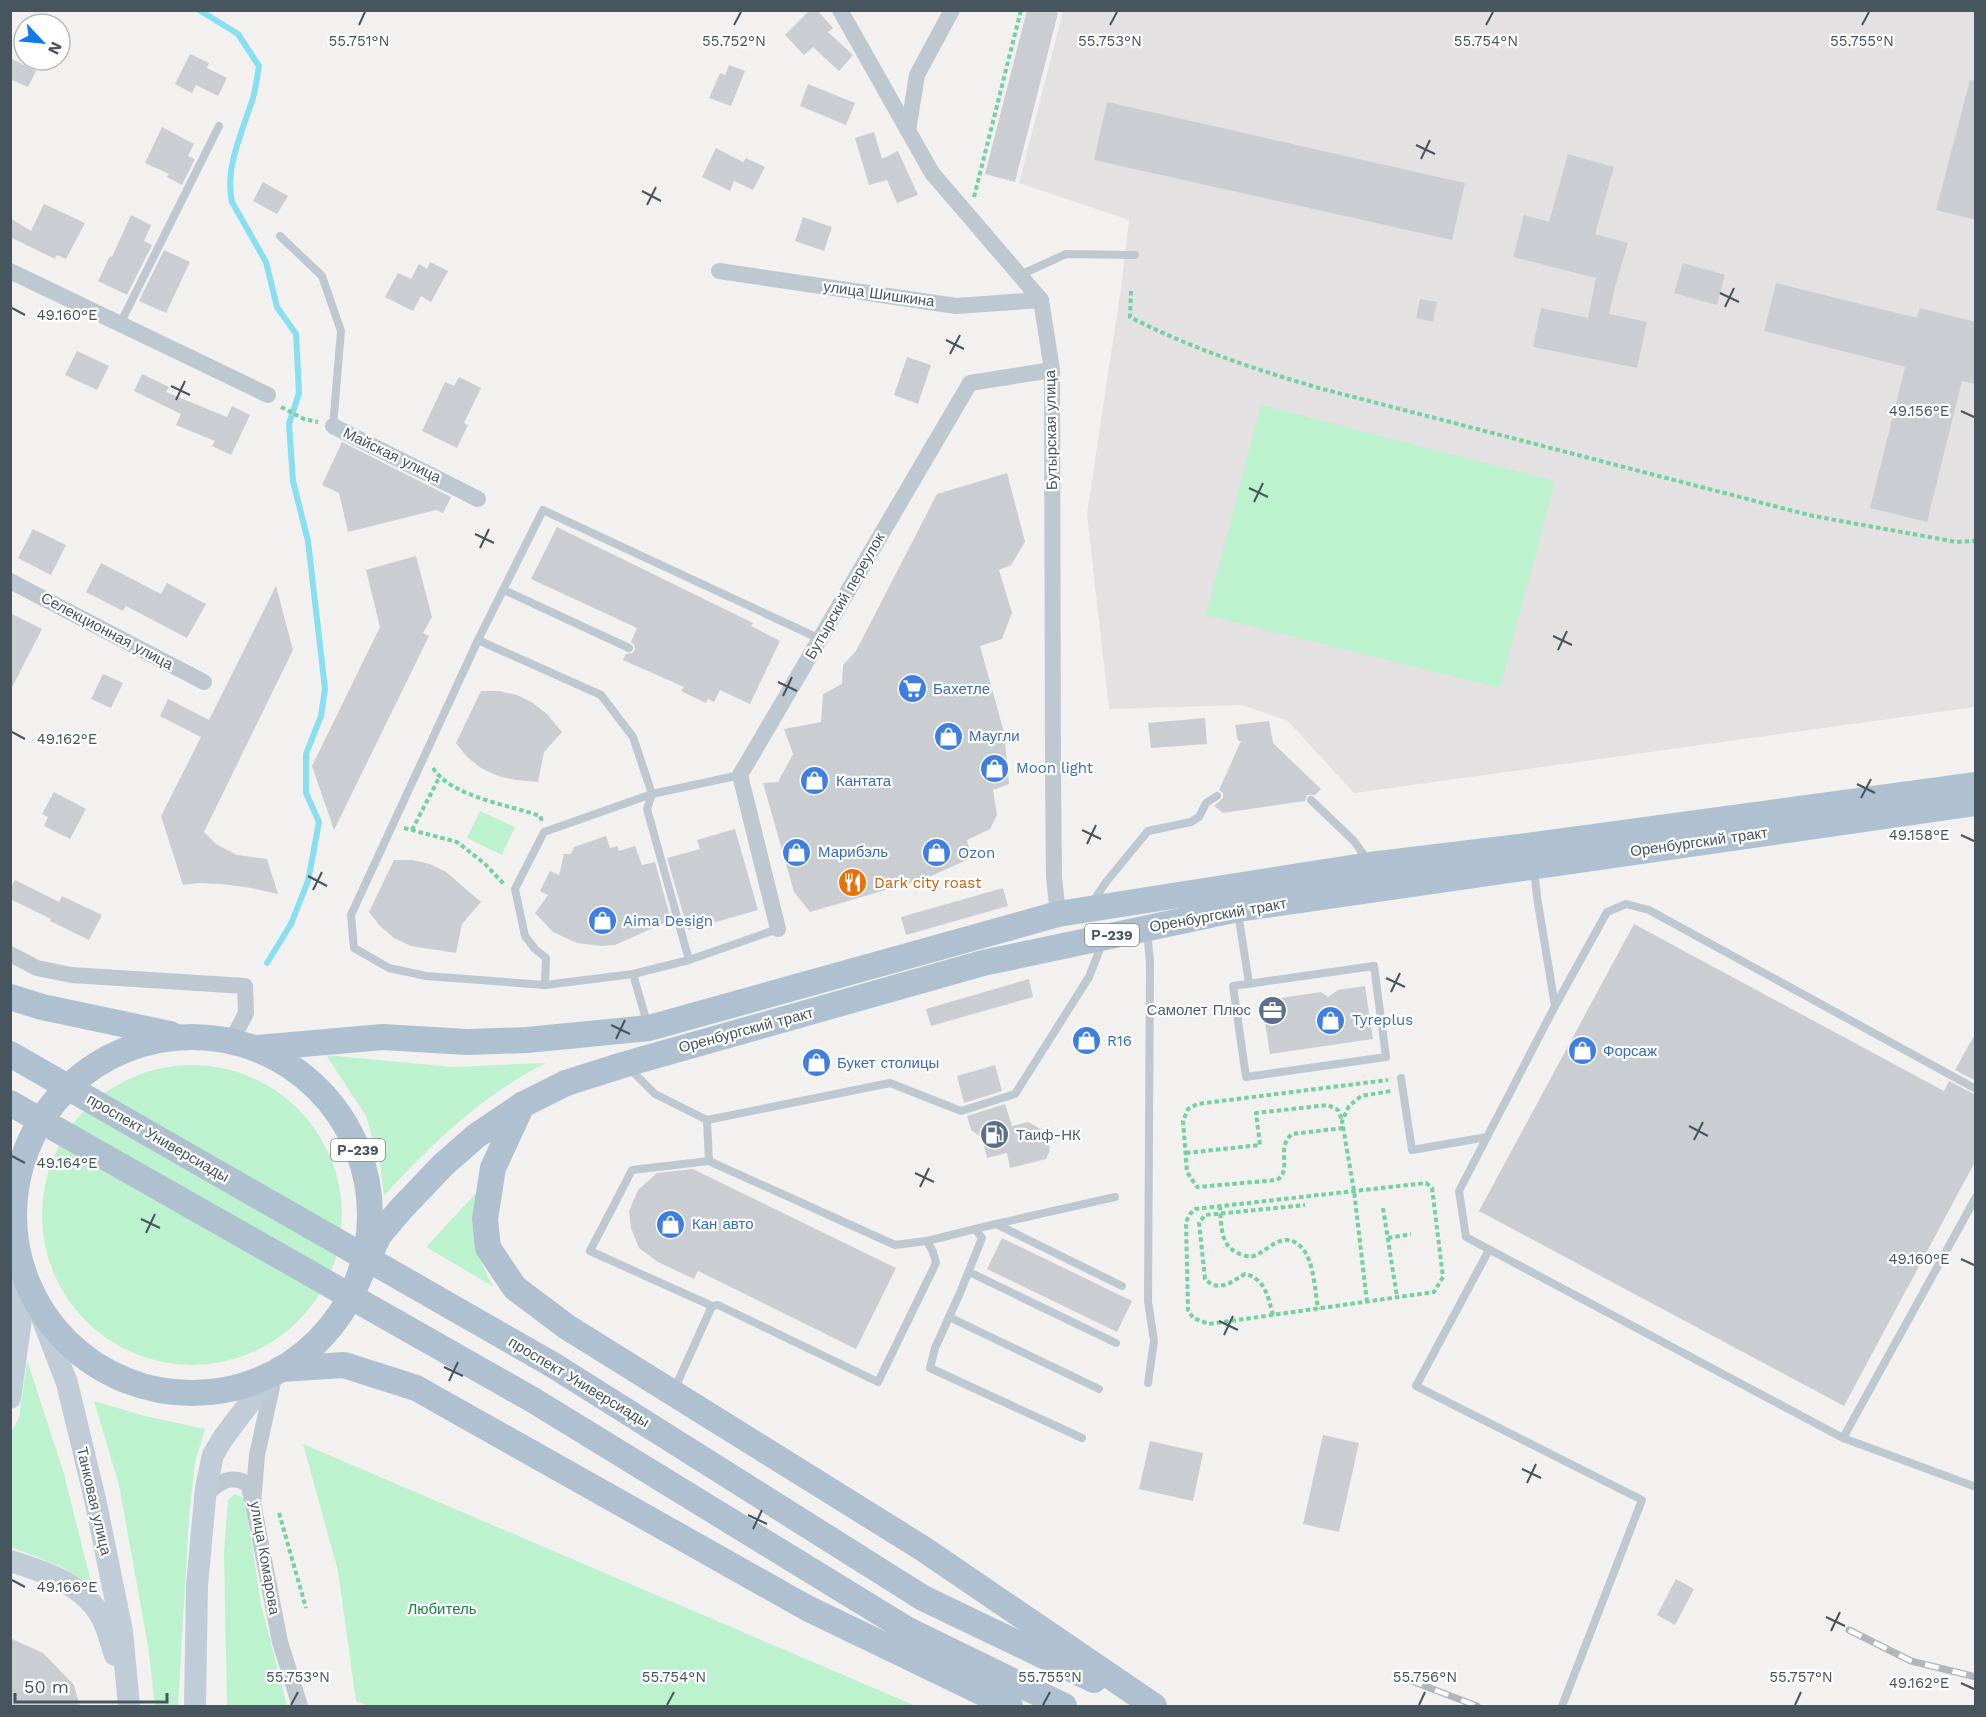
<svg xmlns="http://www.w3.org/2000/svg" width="1986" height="1717" font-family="'Work Sans',sans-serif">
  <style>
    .education { fill: #e4e1e2 }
    .green { fill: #bdf2cf }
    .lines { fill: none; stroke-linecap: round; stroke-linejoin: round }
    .stream { stroke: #88dff1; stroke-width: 6 }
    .building { fill: #caced3 }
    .path { stroke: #73d29f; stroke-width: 4; stroke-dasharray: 4.5 3; stroke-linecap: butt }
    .lane { stroke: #bdc8d0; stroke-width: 8 }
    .street { stroke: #bdc8d0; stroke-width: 16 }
    .secondary { stroke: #c0ccd8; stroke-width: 22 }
    .primary { stroke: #afc1d0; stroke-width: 26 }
    .rail-casing { stroke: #b2b6bb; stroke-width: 7 }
    .rail { stroke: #fff; stroke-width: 4.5; stroke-dasharray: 14; stroke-linecap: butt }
    .primary-bridge { stroke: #afc1d0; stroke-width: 26 }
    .ticks { fill: none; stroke: #47555f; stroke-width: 2 }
    .labels { text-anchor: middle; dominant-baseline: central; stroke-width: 4.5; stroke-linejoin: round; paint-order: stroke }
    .shield { fill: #fff; stroke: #7e888f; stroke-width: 1.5 }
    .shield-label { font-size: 14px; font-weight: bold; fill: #47555f }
    .street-label { font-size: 15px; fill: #47555f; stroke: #fff }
    .shop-label { font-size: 15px; fill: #366cbe; stroke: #fff; text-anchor: start }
    .food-label { font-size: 15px; fill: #c56008; stroke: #fff; text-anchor: start }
    .service-label { font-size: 15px; fill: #4e5e75; stroke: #fff; text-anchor: end }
    .park-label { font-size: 15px; fill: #128547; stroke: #fff }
    .ticks-label { font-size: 15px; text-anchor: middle; fill: #47555f; stroke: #fff; stroke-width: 4.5; stroke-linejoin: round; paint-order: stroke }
  </style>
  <rect width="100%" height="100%" fill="#f3f0f0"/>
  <!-- education -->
  <polygon class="education" points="1063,11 1975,11 1975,707 1354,793 1288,721 1242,705 1109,709 1087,514 1121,288 1129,220 1019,183"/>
  <!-- green -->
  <g class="green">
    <polygon points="1261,405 1555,481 1500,688 1206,615"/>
    <polygon points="480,811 515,827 502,855 467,838"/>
    <path d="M326 1055 452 1067 546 1063C482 1095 432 1144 384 1196L380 1164 366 1116Z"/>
    <circle cx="192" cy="1215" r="150"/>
    <path d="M480 1189C477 1226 472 1254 494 1287L426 1247Z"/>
    <polygon points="27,1360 64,1474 92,1586 62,1567 11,1547 11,1433 19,1418"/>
    <polygon points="94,1401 145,1416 205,1429 195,1462 189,1518 178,1706 155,1706 148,1646 119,1485"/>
    <polygon points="303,1444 916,1706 369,1706 356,1701 338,1571"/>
    <polygon points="235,1494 245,1499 261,1604 287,1706 227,1706 224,1554 228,1500"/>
  </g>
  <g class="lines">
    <!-- stream -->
    <path class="stream" d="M199 10 238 34 259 66C257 76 256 88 253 98 243 130 224 169 232 202L266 262 277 307 296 334 299 393 289 424 293 481 308 541 325 689 321 716 306 754V793L319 822 308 881 291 924 267 963"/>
  </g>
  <!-- building -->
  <g class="building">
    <polygon points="810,10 817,10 833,28 828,32 853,55 839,71 813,47 804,55 785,35"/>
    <polygon points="1027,10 1049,10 1058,13 1015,182 985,174"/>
    <polygon points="190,54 209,63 207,68 227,78 218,96 196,85 192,93 175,84"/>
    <polygon points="10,58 36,71 28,87 10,79"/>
    <polygon points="729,65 745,71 731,106 709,98 720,73 725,75"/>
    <polygon points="1970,80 1976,81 1976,220 1936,210"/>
    <polygon points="808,84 855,103 846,125 800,106"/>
    <polygon points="1107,102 1465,183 1452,240 1094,160"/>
    <polygon points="162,127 194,144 188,156 195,159 182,185 167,177 169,174 145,163"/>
    <polygon points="874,132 882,159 898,151 918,195 897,203 887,180 869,185 855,138"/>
    <polygon points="716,148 743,162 746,158 765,167 753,190 734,181 730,191 702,177"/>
    <polygon points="1568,154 1614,167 1595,234 1628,243 1616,283 1609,314 1647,322 1637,368 1533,347 1541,308 1588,318 1596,278 1513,257 1524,215 1549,222"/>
    <polygon points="263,182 288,196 277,214 253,201"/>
    <polygon points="44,204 85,223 66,259 57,255 55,259 10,237 10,218 31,231"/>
    <polygon points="131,215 151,225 144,241 152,245 127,295 98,281 110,256 112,257"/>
    <polygon points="803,217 832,227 824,251 795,241"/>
    <polygon points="164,250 190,262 166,313 139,301"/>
    <polygon points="430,262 448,271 431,302 421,296 413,311 385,297 398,273 411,279 419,264 427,269"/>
    <polygon points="1683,263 1725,275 1717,305 1674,293"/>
    <polygon points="1776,283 1917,318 1920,308 1976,322 1976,384 1962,381 1927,522 1870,508 1905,367 1764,331"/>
    <polygon points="1420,299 1437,302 1433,322 1416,318"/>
    <polygon points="77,351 109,366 97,390 65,375"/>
    <polygon points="907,357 931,365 918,404 894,395"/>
    <polygon points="142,374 169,387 166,392 227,417 232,406 250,415 231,455 212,446 215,441 176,425 181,414 134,391"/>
    <polygon points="459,377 481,388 464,423 468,425 457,448 422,431 445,382 454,386"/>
    <polygon points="342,442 451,497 443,513 436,510 348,532 339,493 322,485"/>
    <polygon points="1007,473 1025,542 1011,565 999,570 1012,613 1002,639 980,646 1004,732 1009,784 993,790 997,815 990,829 967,840 971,858 927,878 810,912 794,892 763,783 778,782 793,754 784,729 821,722 823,694 842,684 843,665 856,651 937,494"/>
    <polygon points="557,527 753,623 751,626 780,641 750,704 720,690 714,702 708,699 706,703 681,691 684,687 623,660 626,654 632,653 635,650 634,645 631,642 637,628 531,579"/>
    <polygon points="33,529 66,545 51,575 18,558"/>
    <polygon points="416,556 432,617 423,633 429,636 334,830 312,766 380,627 366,570"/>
    <polygon points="101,563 161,594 167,583 206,604 187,638 126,606 123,611 86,592"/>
    <polygon points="276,586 293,650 204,832 216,844 237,855 267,859 278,894 251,888 222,884 199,883 183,885 161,816 201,737 160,716 168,699 209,720"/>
    <polygon points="10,613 42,629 10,691"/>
    <polygon points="103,674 123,683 111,708 91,699"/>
    <polygon points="481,691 499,691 517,695 533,703 547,714 562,732 544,752 538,782 516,780 498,776 481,768 467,757 456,743"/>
    <polygon points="1205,718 1207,744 1151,748 1148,723"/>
    <polygon points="1269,721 1273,743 1321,789 1315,795 1307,795 1305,801 1223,813 1214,806 1223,798 1223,793 1219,790 1241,741 1238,741 1235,725"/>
    <polygon points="54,792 86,809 70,839 44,826 48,817 42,814"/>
    <polygon points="735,829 758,910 688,930 667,858 700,849 697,840"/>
    <polygon points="606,836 610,848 617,846 619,851 635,846 642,865 655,862 671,920 615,945 600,946 577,943 553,932 535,913 548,895 540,891 550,871 559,875 564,854 571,854 574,847"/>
    <polygon points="394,860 412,860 430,864 446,872 481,902 462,924 456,953 411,946 394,938 380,926 369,912"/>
    <polygon points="15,880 59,902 62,896 102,915 89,940 50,921 51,919 10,899 10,889"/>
    <polygon points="1003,888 1008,906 906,935 901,917"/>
    <polygon points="1634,924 1944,1091 1949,1081 1976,1095 1976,1160 1844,1406 1479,1211"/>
    <polygon points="1029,979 1033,997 931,1026 926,1009"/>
    <polygon points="1365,986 1373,1039 1270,1054 1263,1010 1274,1009 1281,998 1321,992 1328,997 1338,990"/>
    <polygon points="1976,1032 1976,1081 1955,1070"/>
    <polygon points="995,1065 1002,1091 964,1103 957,1076"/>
    <polygon points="1005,1104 1012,1126 1028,1122 1046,1132 1050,1150 1046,1159 1010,1168 1007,1153 987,1158 982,1138 971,1130 967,1116"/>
    <polygon points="693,1169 896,1268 856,1349 698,1271 694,1279 658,1262 639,1248 631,1228 629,1211 638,1190 657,1173"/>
    <polygon points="1002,1238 1132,1301 1117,1332 987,1269"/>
    <polygon points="1323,1435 1359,1443 1339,1532 1303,1524"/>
    <polygon points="1150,1441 1203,1453 1193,1501 1139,1489"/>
    <polygon points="1676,1579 1694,1589 1675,1625 1657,1615"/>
    <polygon points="10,1638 43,1653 74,1685 80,1707 10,1707"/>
  </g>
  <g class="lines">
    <!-- path -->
    <g class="path">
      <polyline points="974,197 1021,10"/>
      <path d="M1131 291 1130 317C1190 348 1254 369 1319 388L1813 516 1957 542 1976 541"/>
      <polyline points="281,407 304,419 318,422"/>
      <path d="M433 768C451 797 510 805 540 816L542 821"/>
      <polyline points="404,828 457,842 484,863 504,884"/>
      <polyline points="412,830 440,776"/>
      <path d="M1343 1128 1292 1134C1275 1148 1293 1170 1277 1180L1197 1187 1187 1172 1183 1121 1188 1109 1197 1104 1388 1080"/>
      <polyline points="1186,1153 1260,1145 1256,1113 1328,1105 1338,1110 1342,1120"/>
      <polygon points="1426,1183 1432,1188 1443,1277 1434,1292 1209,1324 1193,1318 1188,1310 1186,1222 1190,1214 1195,1209"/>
      <path d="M1220 1206C1221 1226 1220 1249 1243 1255 1248 1257 1252 1257 1256 1255 1271 1248 1284 1230 1301 1247 1314 1259 1315 1292 1318 1309"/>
      <polyline points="1383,1208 1397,1297"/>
      <polyline points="1388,1238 1411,1234"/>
      <polyline points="1367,1302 1354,1191 1342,1121 1349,1106 1361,1096 1391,1091"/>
      <path d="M1273 1315C1268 1298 1266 1279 1245 1274 1231 1282 1219 1293 1205 1279L1199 1223 1205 1215 1305 1205"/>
      <polyline points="279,1513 306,1608"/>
    </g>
    <!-- lane -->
    <g class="lane">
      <polyline points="280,236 322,276 341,331 333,426"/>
      <polyline points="1020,275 1066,254 1135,255"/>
      <polyline points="120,324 219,126"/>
      <polyline points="504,590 629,648"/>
      <polyline points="478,640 543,510 820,639"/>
      <polyline points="740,775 652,794 544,832 515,889 525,936 535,949 546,958 545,985 633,974 689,960 778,929"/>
      <polyline points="1311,800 1354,841 1369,862"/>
      <polyline points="1534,869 1537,897 1555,1006"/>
      <polyline points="1092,903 1106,882 1148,831 1191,822 1199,817 1206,803 1217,796"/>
      <polyline points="1238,913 1249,983"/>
      <polyline points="1147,931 1150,962 1148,1301 1154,1341 1148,1383"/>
      <polygon points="1374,966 1386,1057 1246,1077 1233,986"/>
      <polyline points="633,974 648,1026"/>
      <polyline points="545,985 426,976 389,968 354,948 351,915 478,640 601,695 633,737 652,794 647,809 689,960"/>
      <polyline points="628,1067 655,1094 707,1120 890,1083 961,1111 1015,1094 1089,977 1103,941"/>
      <polyline points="1401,1078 1412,1150 1487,1137"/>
      <polyline points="1976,1089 1649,910 1626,904 1607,912 1555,1006 1459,1191 1466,1237 1843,1438 1976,1197"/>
      <polyline points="709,1161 895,1245 927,1241 933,1252 936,1263 878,1382 718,1305 712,1306"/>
      <polyline points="996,1224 1115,1197"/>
      <polyline points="975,1229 996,1224 1122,1286"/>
      <polyline points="927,1241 975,1229 982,1238 960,1293 935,1348 930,1368 1082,1438"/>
      <polyline points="1489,1250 1416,1386 1642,1500 1562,1706"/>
      <polyline points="969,1272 1116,1343"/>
      <polyline points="949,1317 1099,1389"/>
      <polyline points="674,1390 712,1306 590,1251 632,1170 709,1161 707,1120"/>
      <polyline points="1843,1438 1976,1487"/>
    </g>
    <!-- street -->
    <g class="street">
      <polyline points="840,10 932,173 1041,300 1052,370 1053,771 1054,877 1058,914"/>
      <polyline points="908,131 917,75 952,10"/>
      <polyline points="10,271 268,395"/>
      <polyline points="719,271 956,306 1041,300"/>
      <polyline points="333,426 478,499"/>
      <polyline points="10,581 204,682"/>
      <polyline points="778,929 740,775 970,383 1052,370"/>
      <polyline points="10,954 37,968 71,975 245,986 246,1013 232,1040"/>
      <polyline points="10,1238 15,1236"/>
      <polyline points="275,1373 257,1455 253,1503 280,1642 300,1706"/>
      <path d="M206 1494C220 1482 230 1474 248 1484L252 1499"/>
    </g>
    <!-- secondary -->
    <g class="secondary">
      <polyline points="36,1302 67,1383 95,1499 122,1631 129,1706"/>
      <polyline points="10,1398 21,1319 20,1265"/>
      <path d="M10 1561C45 1572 85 1584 103 1620 108 1630 111 1644 115 1655"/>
      <polyline points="195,1706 197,1585 206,1488 213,1455 223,1438 270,1376"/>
    </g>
    <!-- primary -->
    <g class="primary">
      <polyline points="10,997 42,1007 170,1034"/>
      <circle cx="192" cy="1215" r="178"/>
      <polyline points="257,1048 383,1037 467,1042 527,1040 649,1028 1058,914 1370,865 1535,845 1976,785"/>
      <polyline points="522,1105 493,1168 485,1219 488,1248 515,1288 567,1327 922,1548 1154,1706"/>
      <polyline points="352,1293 379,1235 401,1209 443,1165 476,1136 522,1105 566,1083 626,1064 983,963 1238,909 1976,803"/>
      <polyline points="553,1365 923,1598 1094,1680"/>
      <polyline points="281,1369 344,1365 416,1388 807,1608 1010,1706"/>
      <polyline points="533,1400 908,1630 1064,1706"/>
    </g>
    <defs>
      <g id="rail">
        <polyline points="1849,1630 1911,1661 1976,1677"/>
        <polyline points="1409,1680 1477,1706"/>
      </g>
    </defs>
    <!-- rail casing -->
    <use href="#rail" class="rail-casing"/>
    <!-- rail -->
    <use href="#rail" class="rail"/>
    <!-- primary-bridge -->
    <g class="primary-bridge">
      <polyline points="10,1054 553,1365"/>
      <polyline points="10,1103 533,1400"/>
    </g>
  </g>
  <!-- ticks -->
  <path class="ticks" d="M359 25 365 12M734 25 741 12M1110 25 1117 12M1486 25 1493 12M1862 25 1869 12M1416 145 1435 154M1421 159 1430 140M642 191 661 201M647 205 656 187M1720 293 1739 302M1725 307 1734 288M12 308 25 315M946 340 964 349M950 354 960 335M171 386 190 395M176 400 185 381M1961 411 1974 417M1249 488 1268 497M1254 502 1263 483M475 534 494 543M480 548 489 529M1553 636 1572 645M1558 650 1567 631M778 682 797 691M783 696 792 677M12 732 25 739M1857 784 1875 793M1861 798 1871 779M1082 830 1101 839M1961 835 1974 841M1087 844 1096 825M308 876 327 886M313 890 322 872M1386 978 1405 987M1391 992 1400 973M611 1025 630 1034M616 1039 625 1020M1689 1126 1708 1136M1694 1140 1703 1122M12 1156 25 1163M915 1173 934 1182M920 1187 929 1168M141 1219 160 1228M146 1233 155 1214M1961 1259 1974 1265M1219 1321 1238 1330M1224 1335 1233 1316M444 1367 463 1376M449 1381 458 1362M1522 1469 1541 1478M1527 1483 1536 1464M748 1515 767 1524M753 1529 762 1510M12 1580 25 1587M1826 1617 1845 1626M1831 1631 1840 1612M1961 1683 1974 1689M291 1705 298 1692M667 1705 674 1692M1043 1705 1050 1692M1419 1705 1425 1692M1795 1705 1801 1692"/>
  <!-- icons -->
  <defs>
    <symbol id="supermarket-disc" viewBox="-11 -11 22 22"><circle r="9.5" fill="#3f7fe0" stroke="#fff"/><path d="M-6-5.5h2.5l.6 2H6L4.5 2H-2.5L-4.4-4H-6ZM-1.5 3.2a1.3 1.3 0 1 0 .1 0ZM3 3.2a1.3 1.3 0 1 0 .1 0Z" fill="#fff"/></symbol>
    <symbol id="shop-disc" viewBox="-11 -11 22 22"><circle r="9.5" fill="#3f7fe0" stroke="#fff"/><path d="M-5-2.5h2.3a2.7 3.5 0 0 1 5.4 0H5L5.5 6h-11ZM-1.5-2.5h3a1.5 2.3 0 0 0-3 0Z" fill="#fff"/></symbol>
    <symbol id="restaurant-disc" viewBox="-11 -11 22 22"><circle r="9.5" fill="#e8710a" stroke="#fff"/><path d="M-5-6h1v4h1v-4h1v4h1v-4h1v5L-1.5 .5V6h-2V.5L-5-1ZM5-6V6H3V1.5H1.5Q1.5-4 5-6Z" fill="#fff"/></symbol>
    <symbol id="office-disc" viewBox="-11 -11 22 22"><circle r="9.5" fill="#5c6f8a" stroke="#fff"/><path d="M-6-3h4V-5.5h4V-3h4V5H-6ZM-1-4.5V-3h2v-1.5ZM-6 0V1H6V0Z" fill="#fff"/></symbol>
    <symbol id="fuel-disc" viewBox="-11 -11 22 22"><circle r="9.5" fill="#5c6f8a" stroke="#fff"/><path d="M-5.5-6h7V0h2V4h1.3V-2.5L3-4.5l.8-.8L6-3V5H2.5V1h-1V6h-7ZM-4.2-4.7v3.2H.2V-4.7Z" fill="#fff"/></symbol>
  </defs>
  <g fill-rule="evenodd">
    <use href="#supermarket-disc" x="896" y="672" width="33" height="33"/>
    <use href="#shop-disc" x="932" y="720" width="33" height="33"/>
    <use href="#shop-disc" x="978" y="752" width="33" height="33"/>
    <use href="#shop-disc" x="798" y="764" width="33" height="33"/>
    <use href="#shop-disc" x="780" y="836" width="33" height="33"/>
    <use href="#shop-disc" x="920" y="836" width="33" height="33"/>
    <use href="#restaurant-disc" x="836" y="866" width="33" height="33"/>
    <use href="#shop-disc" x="586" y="904" width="33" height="33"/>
    <use href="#office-disc" x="1256" y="994" width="33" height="33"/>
    <use href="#shop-disc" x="1314" y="1004" width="33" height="33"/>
    <use href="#shop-disc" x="1070" y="1024" width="33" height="33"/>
    <use href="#shop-disc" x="1566" y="1034" width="33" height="33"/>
    <use href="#shop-disc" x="800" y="1046" width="33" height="33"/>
    <use href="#fuel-disc" x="978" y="1118" width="33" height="33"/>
    <use href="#shop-disc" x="654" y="1208" width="33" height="33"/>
  </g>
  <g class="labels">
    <!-- shield labels -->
    <g class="shield">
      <rect x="1085" y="924" width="54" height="22" rx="4.5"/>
      <rect x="331" y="1139" width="54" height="22" rx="4.5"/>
    </g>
    <g class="shield-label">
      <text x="1112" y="935">Р-239</text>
      <text x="358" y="1150">Р-239</text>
    </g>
    <!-- street labels -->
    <g class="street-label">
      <text transform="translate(879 294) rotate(8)">улица Шишкина</text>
      <text transform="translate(1051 430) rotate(-91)">Бутырская улица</text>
      <text transform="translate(392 455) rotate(26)">Майская улица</text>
      <text transform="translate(845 596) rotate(-60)">Бутырский переулок</text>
      <text transform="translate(107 631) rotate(28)">Селекционная улица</text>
      <text transform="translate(1699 842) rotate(-8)">Оренбургский тракт</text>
      <text transform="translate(1218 915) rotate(-10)">Оренбургский тракт</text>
      <text transform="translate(746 1030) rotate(-15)">Оренбургский тракт</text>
      <text transform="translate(158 1138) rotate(30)">проспект Универсиады</text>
      <text transform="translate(579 1382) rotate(31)">проспект Универсиады</text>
      <text transform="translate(94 1501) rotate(77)">Танковая улица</text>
      <text transform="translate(265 1558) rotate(80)">улица Комарова</text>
    </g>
    <!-- shop labels -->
    <g class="shop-label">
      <text x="933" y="689">Бахетле</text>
      <text x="969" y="736">Маугли</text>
      <text x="1016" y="768">Moon light</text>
      <text x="836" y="781">Кантата</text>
      <text x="818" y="852">Марибэль</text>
      <text x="958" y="853">Ozon</text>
      <text x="623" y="921">Aima Design</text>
      <text x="1352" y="1020">Tyreplus</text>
      <text x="1107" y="1041">R16</text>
      <text x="1603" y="1051">Форсаж</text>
      <text x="837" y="1063">Букет столицы</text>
      <text x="692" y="1224">Кан авто</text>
    </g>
    <!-- food labels -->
    <g class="food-label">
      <text x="874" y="883">Dark city roast</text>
    </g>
    <!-- service labels -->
    <g class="service-label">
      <text x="1251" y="1010">Самолет Плюс</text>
      <text x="1016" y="1135" text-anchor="start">Таиф-НК</text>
    </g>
    <!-- park labels -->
    <g class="park-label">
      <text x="442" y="1609">Любитель</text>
    </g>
  </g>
  <g class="ticks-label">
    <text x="359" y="46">55.751°N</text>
    <text x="734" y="46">55.752°N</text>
    <text x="1110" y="46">55.753°N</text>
    <text x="1486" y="46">55.754°N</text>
    <text x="1862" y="46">55.755°N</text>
    <text x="67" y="320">49.160°E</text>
    <text x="1919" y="416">49.156°E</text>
    <text x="67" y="744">49.162°E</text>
    <text x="1919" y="840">49.158°E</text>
    <text x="67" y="1168">49.164°E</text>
    <text x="1919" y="1264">49.160°E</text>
    <text x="67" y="1592">49.166°E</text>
    <text x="298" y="1682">55.753°N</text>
    <text x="674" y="1682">55.754°N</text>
    <text x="1050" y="1682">55.755°N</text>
    <text x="1425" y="1682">55.756°N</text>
    <text x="1801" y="1682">55.757°N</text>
    <text x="1919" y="1688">49.162°E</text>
  </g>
  <!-- border -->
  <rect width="1986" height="1717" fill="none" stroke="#47555f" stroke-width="24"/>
  <!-- north arrow -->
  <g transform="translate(42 42) rotate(116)"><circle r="28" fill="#ffffff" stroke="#b5bbbf" stroke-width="1.5"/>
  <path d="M0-4.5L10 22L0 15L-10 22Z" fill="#107aed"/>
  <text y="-9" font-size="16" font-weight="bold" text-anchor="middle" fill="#47555f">N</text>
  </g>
  <!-- scale -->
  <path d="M15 1693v9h152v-9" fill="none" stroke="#47555f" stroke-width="3"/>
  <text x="24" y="1693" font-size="18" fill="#47555f" stroke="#ffffff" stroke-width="4.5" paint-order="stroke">50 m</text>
</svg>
